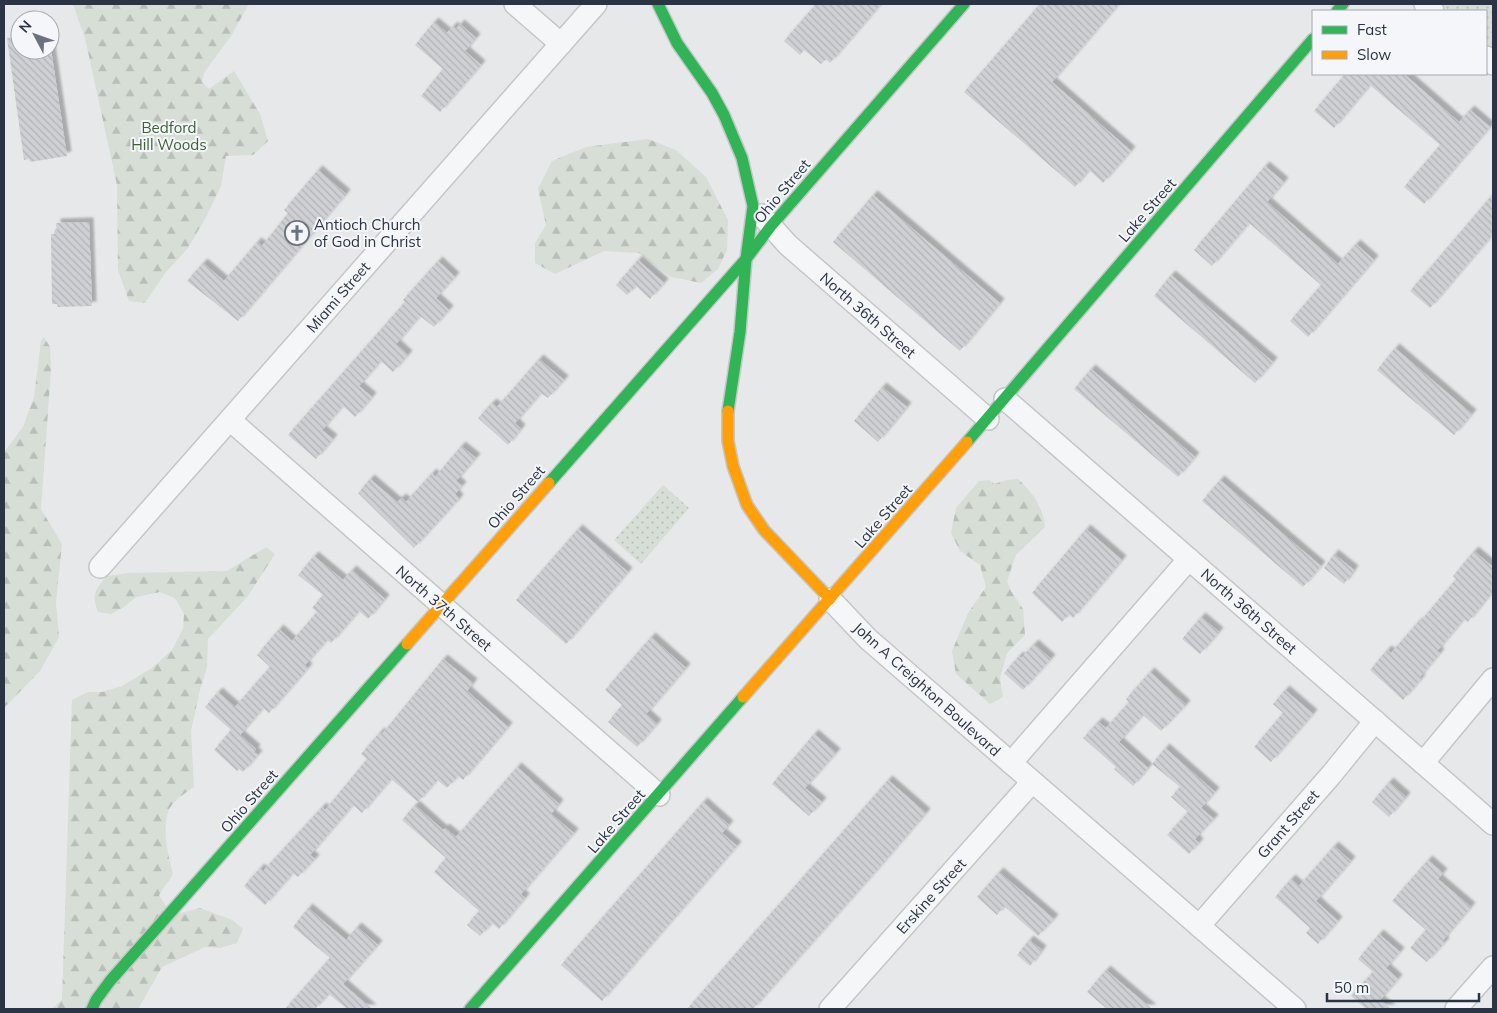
<svg xmlns="http://www.w3.org/2000/svg" width="1497" height="1013" font-family="Mulish,sans-serif">
  <style>
    .grass { fill: url(#grass-dots) }
    .forest { fill: url(#forest-firs) }
    .building { fill: url(#building-back-hatch); filter: url(#shadow) }
    .lines { fill: none; stroke-linecap: round; stroke-linejoin: round }
    .street-casing { stroke: #c4c6c8; stroke-width: 24 }
    .fast-casing { stroke: #c4c6c8; stroke-width: 14 }
    .slow-casing { stroke: #c4c6c8; stroke-width: 14 }
    .street { stroke: #f5f6f7; stroke-width: 21 }
    .fast { stroke: #30b455; stroke-width: 11 }
    .slow { stroke: #ff9f0a; stroke-width: 11 }
    .labels { text-anchor: middle; dominant-baseline: central; stroke-width: 4; stroke-linejoin: round; paint-order: stroke }
    .park-label { font-size: 15px; fill: #3f6138; stroke: #f4f6f9 }
    .street-label { font-size: 15px; fill: #2b3445; stroke: #f4f6f9 }
    .poi-label { font-size: 15px; fill: #2b3445; stroke: #f4f6f9; text-anchor: start }
  </style>
  <defs>
    <pattern id="grass-dots" width="8" height="8" patternUnits="userSpaceOnUse" patternTransform="scale(1.25)"><rect width="8" height="8" fill="#d6ded6"/><path d="M2 2h.1M6 6h.1" fill="none" stroke="#b8bfb9" stroke-width="1.8" stroke-linecap="round"/></pattern>
    <pattern id="forest-firs" width="22" height="20" patternUnits="userSpaceOnUse" patternTransform="scale(1.25)"><rect width="22" height="20" fill="#d6ded6"/><path d="M5 1l3.5 6h-7zM16 11l3.5 6h-7z" fill="#b8bfb9"/></pattern>
    <pattern id="building-back-hatch" width="6" height="6" patternUnits="userSpaceOnUse" patternTransform="scale(1.25)"><rect width="6" height="6" fill="#ced0d3"/><path d="M-1 5l2 2M0 0l6 6M5-1l2 2" fill="none" stroke="#b1b3b6"/></pattern>
    <filter id="shadow"><feDropShadow dx="4.5" dy="-4.5" stdDeviation="1" flood-color="#0004"/></filter>
  </defs>
  <rect width="100%" height="100%" fill="#e6e8ea"/>
  <!-- grass -->
  <g class="grass">
    <polygon points="1440,4 1493,4 1493,49 1486,43 1486,11 1449,11"/>
    <polygon points="663,485 689,508 641,564 614,540"/>
  </g>
  <!-- forest -->
  <g class="forest">
    <polygon points="73,4 249,4 231,36 204,73 202,82 209,89 234,71 260,114 268,141 253,155 226,156 221,186 206,217 188,248 166,272 145,303 129,301 118,270 117,185 85,38"/>
    <polygon points="648,139 676,150 706,177 728,220 727,250 718,269 701,283 671,277 639,253 604,251 555,274 535,263 535,243 546,225 538,189 552,161 586,147"/>
    <polygon points="44,337 50,347 51,369 41,509 62,544 56,603 59,637 40,671 4,708 4,452 23,427 34,397 41,341"/>
    <path d="M1018 479C1033 493 1043 507 1045 527L1016 555 1007 581 1011 591 1023 609 1025 635 1007 653 1000 678 1003 697 990 704 956 674 952 651 968 613 986 587 980 565 960 551 951 533 956 508 979 481 990 480 994 484 1007 480Z"/>
    <path d="M266 547 275 554 248 596 208 639 207 667 200 690 191 731 194 787C185 793 172 801 168 812 162 831 168 855 173 874L159 895 166 906 181 913 200 908 232 920 243 929 237 943 220 948 205 947 162 967 138 1009H51L62 1000 72 700 88 692H102L122 686 152 668 172 650 183 629 184 614 175 598 160 592 136 597 124 607 111 614 98 612C91 594 95 590 107 576L128 573 227 571Z"/>
  </g>
  <!-- building -->
  <g class="building">
    <polygon points="816,4 881,4 830,63 826,59 821,64 804,50 800,55 784,41"/>
    <polygon points="1040,4 1119,4 1052,82 1131,151 1103,183 1089,170 1075,187 964,92"/>
    <polygon points="434,22 447,33 453,26 456,29 460,24 476,38 465,51 481,65 440,112 421,96 443,69 415,45"/>
    <polygon points="20,24 20,50 50,50 50,43 67,156 30,162 29,159 24,160 7,38 14,37 12,25"/>
    <polygon points="1345,74 1404,74 1459,122 1470,110 1490,127 1424,204 1404,187 1440,145 1370,85 1334,128 1314,111"/>
    <polygon points="1265,166 1284,182 1267,202 1338,264 1356,244 1374,260 1308,337 1290,321 1321,285 1249,223 1212,266 1194,250"/>
    <polygon points="318,170 346,194 238,321 187,281 203,263 224,281 257,242 262,246 288,213 284,210"/>
    <polygon points="1493,194 1493,234 1430,308 1410,291"/>
    <polygon points="873,195 1000,303 960,351 833,242"/>
    <polygon points="89,222 92,306 58,307 57,304 52,304 51,234 57,234 56,223"/>
    <polygon points="638,260 664,283 650,299 636,286 627,295 616,285"/>
    <polygon points="438,261 455,277 436,298 449,310 434,327 420,316 396,344 408,355 393,372 381,361 359,386 372,397 355,417 343,406 322,430 333,439 316,459 288,435 405,302 403,300"/>
    <polygon points="1171,275 1273,362 1255,383 1154,296"/>
    <polygon points="1395,348 1472,414 1454,435 1377,370"/>
    <polygon points="539,359 564,380 548,398 541,393 515,423 521,429 508,445 478,418 492,403 497,407"/>
    <polygon points="1091,369 1195,457 1178,477 1074,389"/>
    <polygon points="882,387 907,407 878,442 854,421"/>
    <polygon points="461,446 476,458 456,481 462,486 455,494 459,499 414,548 358,493 370,479 397,502 402,498 406,502 432,473 435,477"/>
    <polygon points="1220,480 1321,566 1303,587 1202,501"/>
    <polygon points="578,529 628,572 566,644 516,600"/>
    <polygon points="1086,529 1122,560 1073,618 1069,614 1062,622 1032,593"/>
    <polygon points="1474,551 1493,567 1493,591 1468,622 1464,619 1437,651 1440,653 1419,678 1421,679 1403,700 1370,670 1387,650 1391,653 1418,622 1419,623 1456,579 1453,576"/>
    <polygon points="1334,554 1354,570 1344,584 1324,568"/>
    <polygon points="314,556 343,580 352,570 385,599 368,619 359,611 331,643 327,640 305,665 308,668 269,713 263,708 240,735 256,749 254,752 258,755 243,772 239,769 237,771 214,750 231,730 205,707 218,692 235,707 270,667 257,655 279,629 292,641 317,612 312,608 323,595 298,575"/>
    <polygon points="1201,617 1219,632 1200,654 1182,639"/>
    <polygon points="651,637 686,668 646,714 657,724 637,747 608,722 622,705 605,690"/>
    <polygon points="1034,644 1051,659 1023,690 1004,673 1019,656 1021,658"/>
    <polygon points="443,659 473,683 467,691 508,727 463,780 458,776 447,788 437,780 418,802 391,779 362,813 353,805 310,855 315,859 298,877 293,873 265,905 244,886 260,868 263,871 322,807 325,810 367,759 361,754 380,732 382,734"/>
    <polygon points="1150,672 1186,705 1161,731 1143,715 1119,742 1148,768 1133,786 1114,769 1116,767 1083,738 1098,722 1106,728 1129,702 1126,699"/>
    <polygon points="1285,690 1313,714 1271,762 1254,747 1283,713 1273,704"/>
    <polygon points="814,734 836,753 805,788 822,802 809,816 772,784"/>
    <polygon points="1165,748 1215,792 1201,808 1214,819 1195,839 1199,843 1189,854 1167,835 1188,812 1171,797 1180,787 1152,764"/>
    <polygon points="517,767 559,804 551,814 574,833 521,894 525,898 499,929 492,923 480,936 467,925 479,911 434,872 446,858 402,820 415,805 443,830 445,828 456,837"/>
    <polygon points="888,780 926,813 877,870 753,1009 687,1009"/>
    <polygon points="1389,782 1406,797 1389,817 1372,802"/>
    <polygon points="703,802 729,825 722,833 737,846 602,1001 561,965"/>
    <polygon points="1334,846 1351,861 1316,901 1338,921 1318,944 1306,933 1310,928 1275,897 1291,879 1299,886"/>
    <polygon points="1428,860 1443,873 1438,879 1471,907 1443,940 1445,942 1427,962 1410,948 1426,930 1392,901"/>
    <polygon points="999,872 1054,919 1038,936 1004,906 997,915 977,897"/>
    <polygon points="308,908 346,940 357,927 378,945 343,984 372,1009 347,1009 329,994 315,1009 285,1009 330,958 293,927"/>
    <polygon points="1379,934 1400,952 1386,968 1398,979 1380,1000 1391,1009 1366,1009 1351,996 1373,972 1358,959"/>
    <polygon points="1029,940 1042,950 1030,966 1017,955"/>
    <polygon points="1106,970 1120,982 1152,1009 1107,1009 1087,992"/>
  </g>
  <g class="lines">
    <defs>
      <g id="street">
        <polyline points="515,4 561,44"/>
        <polyline points="1425,4 1433,11"/>
        <polyline points="1486,57 1493,64"/>
        <polyline points="761,215 788,245 988,419"/>
        <polyline points="1005,399 1493,824"/>
        <polyline points="230,420 659,795"/>
        <polyline points="100,567 596,4"/>
        <polyline points="830,599 868,639 1295,1009"/>
        <polyline points="1011,763 1189,559"/>
        <polyline points="1423,763 1493,679"/>
        <polyline points="1199,926 1331,775 1375,721"/>
        <polyline points="830,1009 1032,782"/>
        <polyline points="1456,1009 1493,967"/>
      </g>
      <g id="fast">
        <polyline points="658,4 677,43 712,93 724,115 742,158 753,206 746,259 740,332 728,411"/>
        <polyline points="1337,11 1343,4"/>
        <polyline points="967,442 1313,39"/>
        <polyline points="549,483 746,259 771,226 964,4"/>
        <polyline points="92,1009 96,1000 110,981 407,644"/>
        <polyline points="470,1009 743,697"/>
      </g>
      <g id="slow">
        <polyline points="728,411 728,441 733,466 747,505 764,530 830,599"/>
        <polyline points="407,644 549,483"/>
        <polyline points="743,697 967,442"/>
      </g>
    </defs>
    <!-- street casing -->
    <use href="#street" class="street-casing"/>
    <!-- fast casing -->
    <use href="#fast" class="fast-casing"/>
    <!-- slow casing -->
    <use href="#slow" class="slow-casing"/>
    <!-- street -->
    <use href="#street" class="street"/>
    <!-- fast -->
    <use href="#fast" class="fast"/>
    <!-- slow -->
    <use href="#slow" class="slow"/>
  </g>
  <!-- icons -->
  <defs>
    <symbol id="church-ring" viewBox="-11 -11 22 22"><circle r="9.5" fill="#f4f6f9" stroke="#6c737f" stroke-width="1.5"/><path d="M-1.2-6h2.4v3.5h3.3v2.4h-3.3V6h-2.4V-.1h-3.3v-2.4h3.3Z" fill="#6c737f"/></symbol>
  </defs>
  <g fill-rule="evenodd">
    <use href="#church-ring" x="283" y="219" width="28" height="28"/>
  </g>
  <g class="labels">
    <!-- park labels -->
    <g class="park-label">
      <text x="169" y="127">Bedford<tspan x="169" dy="17">Hill Woods</tspan></text>
    </g>
    <!-- street labels -->
    <g class="street-label">
      <text transform="translate(782 191) rotate(-50)">Ohio Street</text>
      <text transform="translate(1147 210) rotate(-49)">Lake Street</text>
      <text transform="translate(338 297) rotate(-49)">Miami Street</text>
      <text transform="translate(868 315) rotate(41)">North 36th Street</text>
      <text transform="translate(516 497) rotate(-49)">Ohio Street</text>
      <text transform="translate(883 516) rotate(-49)">Lake Street</text>
      <text transform="translate(444 608) rotate(41)">North 37th Street</text>
      <text transform="translate(1249 611) rotate(41)">North 36th Street</text>
      <text transform="translate(927 689) rotate(42)">John A Creighton Boulevard</text>
      <text transform="translate(249 801) rotate(-49)">Ohio Street</text>
      <text transform="translate(616 821) rotate(-49)">Lake Street</text>
      <text transform="translate(1288 824) rotate(-49)">Grant Street</text>
      <text transform="translate(931 896) rotate(-48)">Erskine Street</text>
    </g>
    <!-- poi labels -->
    <g class="poi-label">
      <text x="314" y="224">Antioch Church<tspan x="314" dy="17">of God in Christ</tspan></text>
    </g>
  </g>
  <!-- border -->
  <rect width="1497" height="1013" fill="none" stroke="#2b3445" stroke-width="10"/>
  <!-- legend -->
  <rect x="1312" y="10" width="175" height="65" fill="#f4f6f9" stroke="#a4a8b1"/>
  <rect x="1322" y="26" width="25" height="8" fill="#30b455" stroke="#a4a8b1"/>
  <text x="1357" y="35" font-size="15" fill="#2b3445">Fast</text>
  <rect x="1322" y="51" width="25" height="8" fill="#ff9f0a" stroke="#a4a8b1"/>
  <text x="1357" y="60" font-size="15" fill="#2b3445">Slow</text>
  <!-- north arrow -->
  <g transform="translate(35 35) rotate(311)"><circle r="24" fill="#f4f6f9" stroke="#a4a8b1"/>
  <path d="M0-4L9 19L0 12L-9 19Z" fill="#6c737f"/>
  <text y="-8" font-size="14" font-weight="bold" text-anchor="middle" fill="#2b3445">N</text>
  </g>
  <!-- scale -->
  <path d="M1327 993v8h152v-8" fill="none" stroke="#2b3445" stroke-width="2.5"/>
  <text x="1334" y="993" font-size="15" fill="#2b3445" stroke="#f4f6f9" stroke-width="4" paint-order="stroke">50 m</text>
</svg>
